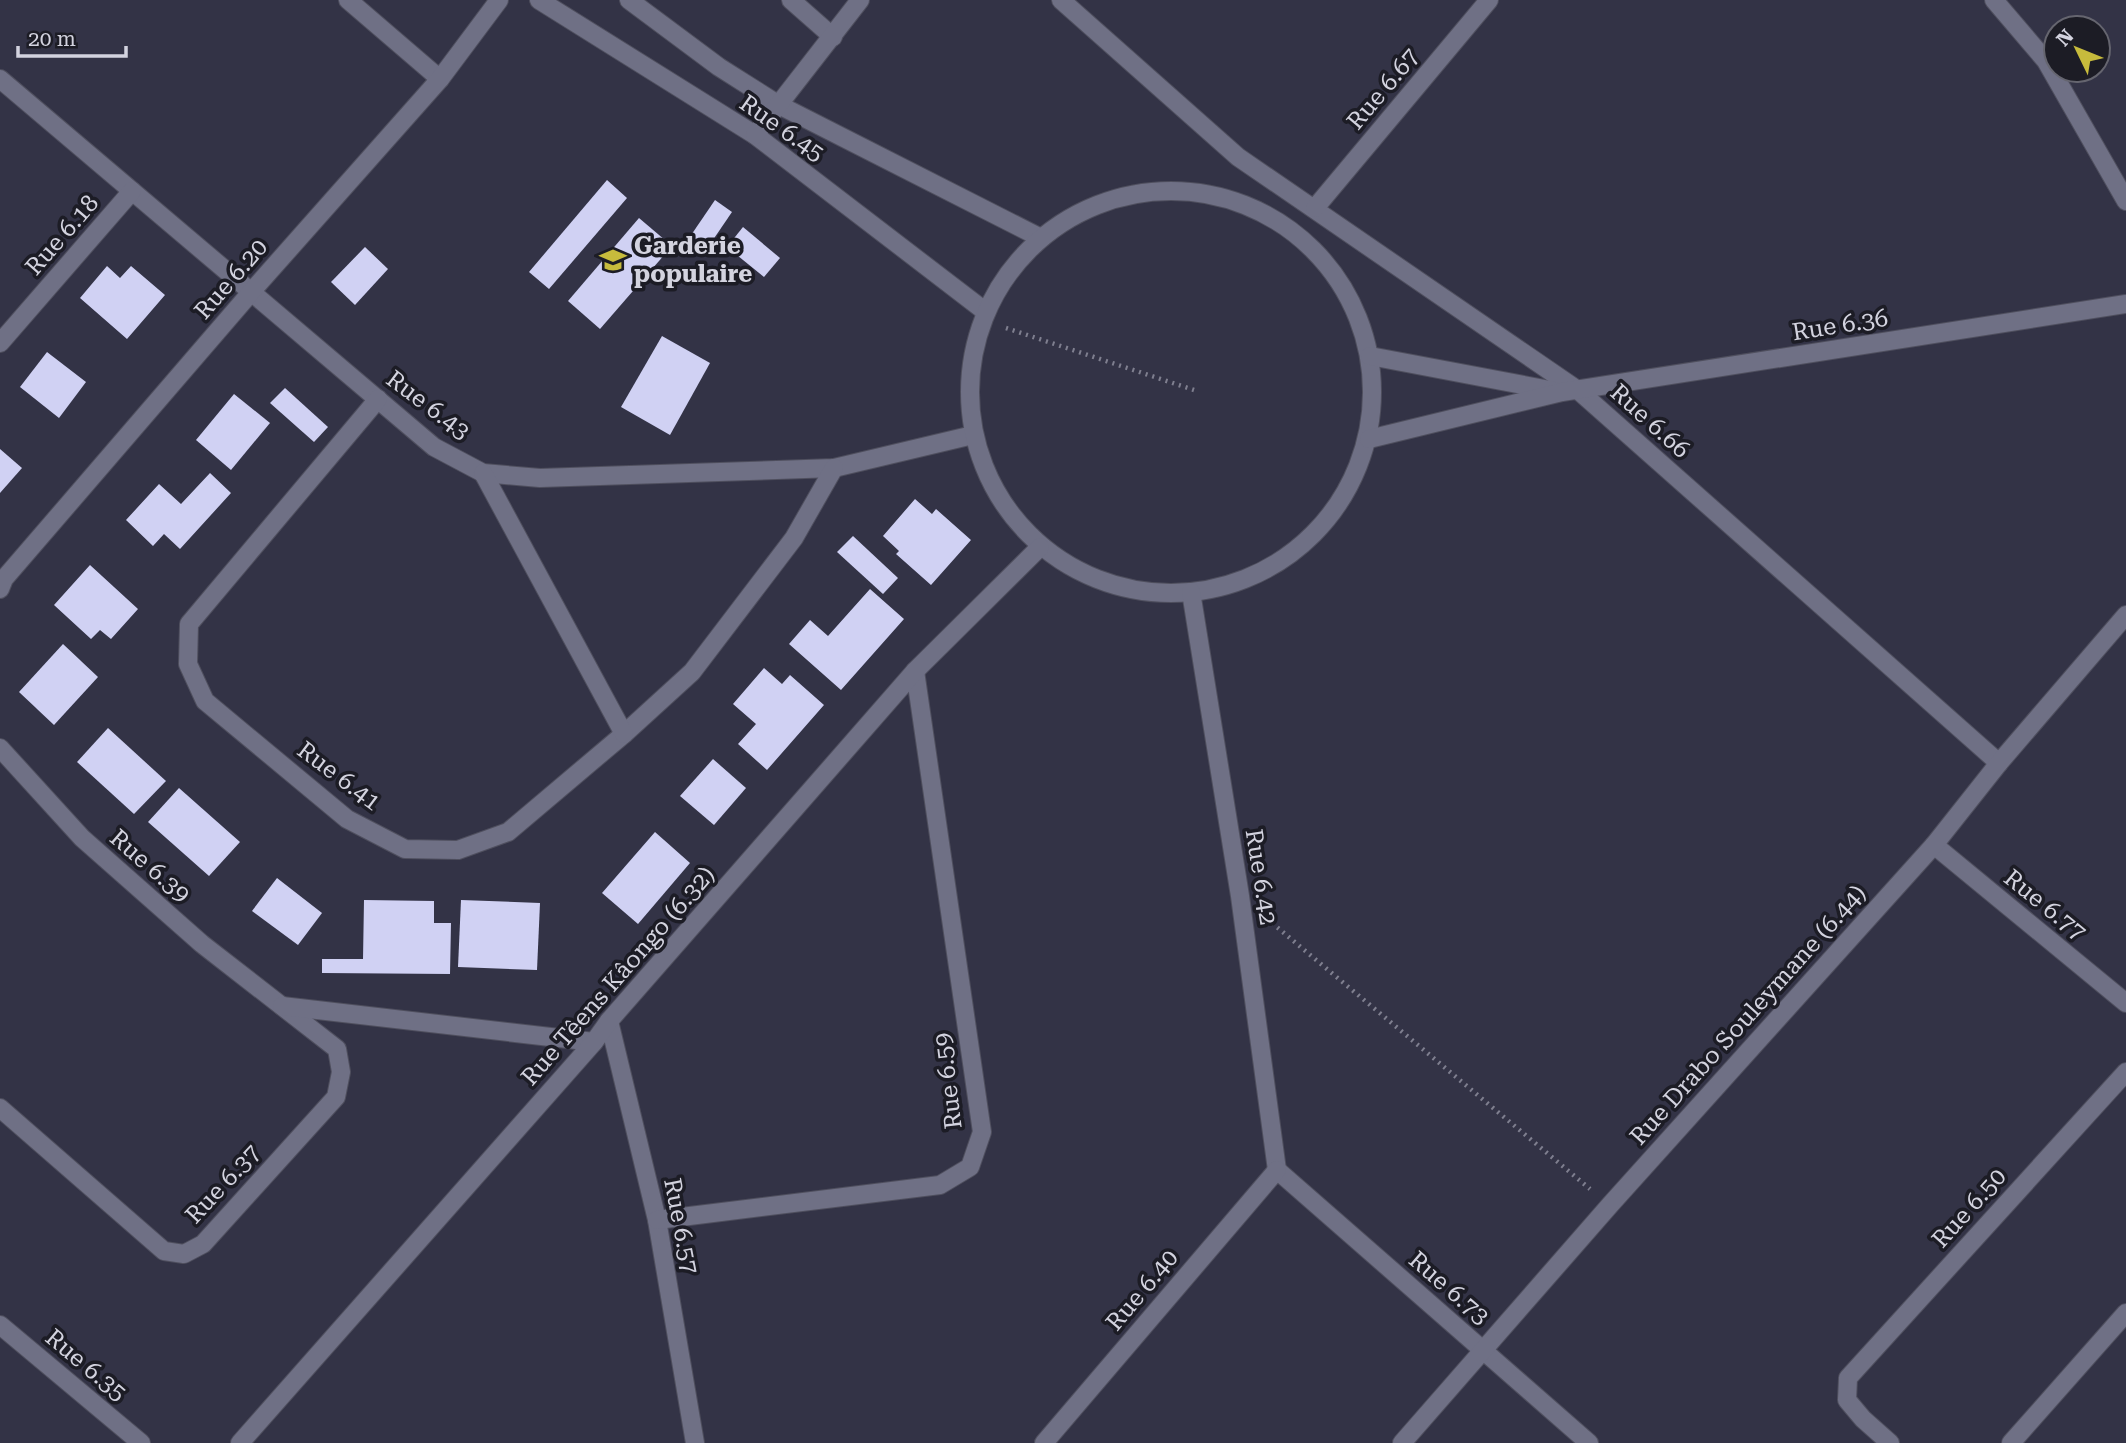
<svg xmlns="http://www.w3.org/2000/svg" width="2126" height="1443" font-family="'Roboto Serif',serif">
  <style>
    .building { fill: #d0d1f3 }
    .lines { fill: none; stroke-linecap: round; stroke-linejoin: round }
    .street-casing { stroke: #4f4f5e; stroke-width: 20 }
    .path { stroke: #7f7f8f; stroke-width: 4.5; stroke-dasharray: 2 5; stroke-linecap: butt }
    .street { stroke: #6f7085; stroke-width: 18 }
    .labels { text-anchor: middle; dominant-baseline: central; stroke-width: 7; stroke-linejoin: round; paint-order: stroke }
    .street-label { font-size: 24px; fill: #d3d3df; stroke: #1c1c25 }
    .poi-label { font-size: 24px; font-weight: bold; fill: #d3d3df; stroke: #1c1c25; text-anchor: start }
  </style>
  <rect width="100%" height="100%" fill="#333346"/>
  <!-- building -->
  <g class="building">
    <polygon points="607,180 627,198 549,289 529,272"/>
    <polygon points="715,200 732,212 702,256 685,244"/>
    <polygon points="639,218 672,246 600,329 568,301"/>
    <polygon points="743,227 780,258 764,277 727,247"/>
    <polygon points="365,247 388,269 355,305 331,282"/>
    <polygon points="107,266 120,278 131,266 165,295 127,339 80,298"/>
    <polygon points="662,336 710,363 670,435 621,407"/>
    <polygon points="47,352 86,382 59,418 20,387"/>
    <polygon points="285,388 328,427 314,442 270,403"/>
    <polygon points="234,394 270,423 231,470 196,440"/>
    <polygon points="0,449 22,468 0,493"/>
    <polygon points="210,473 231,493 180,549 164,534 153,546 126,520 159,484 181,504"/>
    <polygon points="915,499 932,514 936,509 971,540 931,585 896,554 899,551 883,536"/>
    <polygon points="853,536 898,578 883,594 837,552"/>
    <polygon points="90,565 138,609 111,639 100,630 91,639 54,605"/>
    <polygon points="870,589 904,619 841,690 789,644 810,620 828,636"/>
    <polygon points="63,644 98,677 54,725 19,692"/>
    <polygon points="764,668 782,684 790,675 824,705 767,770 738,744 756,724 733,704"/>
    <polygon points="108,728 166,781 134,814 77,762"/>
    <polygon points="713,759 746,788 714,825 680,796"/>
    <polygon points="179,788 240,842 209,876 148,822"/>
    <polygon points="655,832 690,863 638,924 602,893"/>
    <polygon points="277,878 322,913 298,945 252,911"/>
    <polygon points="364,900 434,901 434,923 451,923 450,974 322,973 322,959 363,959"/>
    <polygon points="461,900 540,903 537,970 458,967"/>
  </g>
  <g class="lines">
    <defs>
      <g id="street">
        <polyline points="348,0 440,79"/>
        <polyline points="539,0 755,135 986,312"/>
        <polyline points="629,0 719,67 779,105 1037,236"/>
        <polyline points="791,0 833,37"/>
        <polyline points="1061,0 1238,157 1579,391 1999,763"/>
        <polyline points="1994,0 2046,61 2126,201"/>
        <polyline points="0,79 434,447 483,473 540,478 834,468 973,435"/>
        <polyline points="755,135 860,0"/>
        <circle cx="1171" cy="392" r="201"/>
        <polyline points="1315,208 1489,0"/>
        <polyline points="0,343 132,191"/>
        <polyline points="1370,356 1555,391"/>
        <polyline points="378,399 189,624 188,664 205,701 347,819 405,849 458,850 508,832 624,734 692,672 794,538 834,468"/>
        <polyline points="1369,439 1562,392 2126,304"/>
        <polyline points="483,473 624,734"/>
        <polyline points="0,589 4,579 252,291 440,79 499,0"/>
        <polyline points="1191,592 1240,896 1277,1170"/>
        <polyline points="0,748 82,838 202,944 337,1049 341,1072 336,1097 203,1244 184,1254 164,1251 0,1108"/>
        <polyline points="1934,845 2126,1003"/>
        <polyline points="282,1006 594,1042"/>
        <polyline points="609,1021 657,1220 695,1443"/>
        <polyline points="1277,1170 1589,1443"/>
        <polyline points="657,1220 940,1185 970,1167 982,1132 915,671"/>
        <polyline points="0,1325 141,1443"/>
        <polyline points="240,1443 594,1042 609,1021 915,671 1040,547"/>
        <polyline points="1044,1443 1277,1170"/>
        <polyline points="1402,1443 1610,1205 1934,845 1999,763 2126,615"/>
        <polyline points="1890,1443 1863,1419 1847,1400 1848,1378 2126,1072"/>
        <polyline points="2011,1443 2126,1313"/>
      </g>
    </defs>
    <!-- street casing -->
    <use href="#street" class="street-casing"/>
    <!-- path -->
    <g class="path">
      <polyline points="1006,328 1194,390"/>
      <polyline points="1272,923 1590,1189"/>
    </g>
    <!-- street -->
    <use href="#street" class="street"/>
  </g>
  <!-- icons -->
  <defs>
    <symbol id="school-bare" viewBox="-9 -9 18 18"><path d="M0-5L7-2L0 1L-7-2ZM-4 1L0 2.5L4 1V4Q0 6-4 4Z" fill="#c7bb3c" stroke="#1c1c25" stroke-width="2.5" paint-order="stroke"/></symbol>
  </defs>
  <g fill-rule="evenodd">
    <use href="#school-bare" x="594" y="241" width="38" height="38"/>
  </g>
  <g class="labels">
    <!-- street labels -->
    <g class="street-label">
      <text transform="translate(1383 89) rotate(-50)">Rue 6.67</text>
      <text transform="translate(782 128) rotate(35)">Rue 6.45</text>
      <text transform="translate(62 235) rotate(-49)">Rue 6.18</text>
      <text transform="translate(231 279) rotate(-49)">Rue 6.20</text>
      <text transform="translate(1840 325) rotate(-9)">Rue 6.36</text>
      <text transform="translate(428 405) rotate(37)">Rue 6.43</text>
      <text transform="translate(1650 421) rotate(42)">Rue 6.66</text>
      <text transform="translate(339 776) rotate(37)">Rue 6.41</text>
      <text transform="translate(150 866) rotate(41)">Rue 6.39</text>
      <text transform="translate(1261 877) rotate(81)">Rue 6.42</text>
      <text transform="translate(2045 905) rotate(39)">Rue 6.77</text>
      <text transform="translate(618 976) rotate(-49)">Rue Têens Kâongo (6.32)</text>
      <text transform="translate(1748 1015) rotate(-48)">Rue Drabo Souleymane (6.44)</text>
      <text transform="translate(948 1081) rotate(-97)">Rue 6.59</text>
      <text transform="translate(223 1184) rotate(-47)">Rue 6.37</text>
      <text transform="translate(1969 1208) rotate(-48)">Rue 6.50</text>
      <text transform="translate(681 1226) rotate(79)">Rue 6.57</text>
      <text transform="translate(1449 1288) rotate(41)">Rue 6.73</text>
      <text transform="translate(1142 1290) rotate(-50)">Rue 6.40</text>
      <text transform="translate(86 1365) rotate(40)">Rue 6.35</text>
    </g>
    <!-- poi labels -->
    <g class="poi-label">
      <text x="634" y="246">Garderie<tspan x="634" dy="28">populaire</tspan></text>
    </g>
  </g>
  <!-- north arrow -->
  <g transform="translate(2077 49) rotate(313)"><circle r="33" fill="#1c1c25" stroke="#65656f" stroke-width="2"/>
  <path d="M0-5L12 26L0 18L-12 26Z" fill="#c7bb3c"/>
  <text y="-10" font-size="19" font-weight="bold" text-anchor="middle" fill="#d3d3df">N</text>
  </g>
  <!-- scale -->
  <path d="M18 46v10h108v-10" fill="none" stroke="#d3d3df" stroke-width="3.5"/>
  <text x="28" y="46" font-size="21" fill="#d3d3df" stroke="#1c1c25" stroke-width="5" paint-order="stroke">20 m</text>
</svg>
